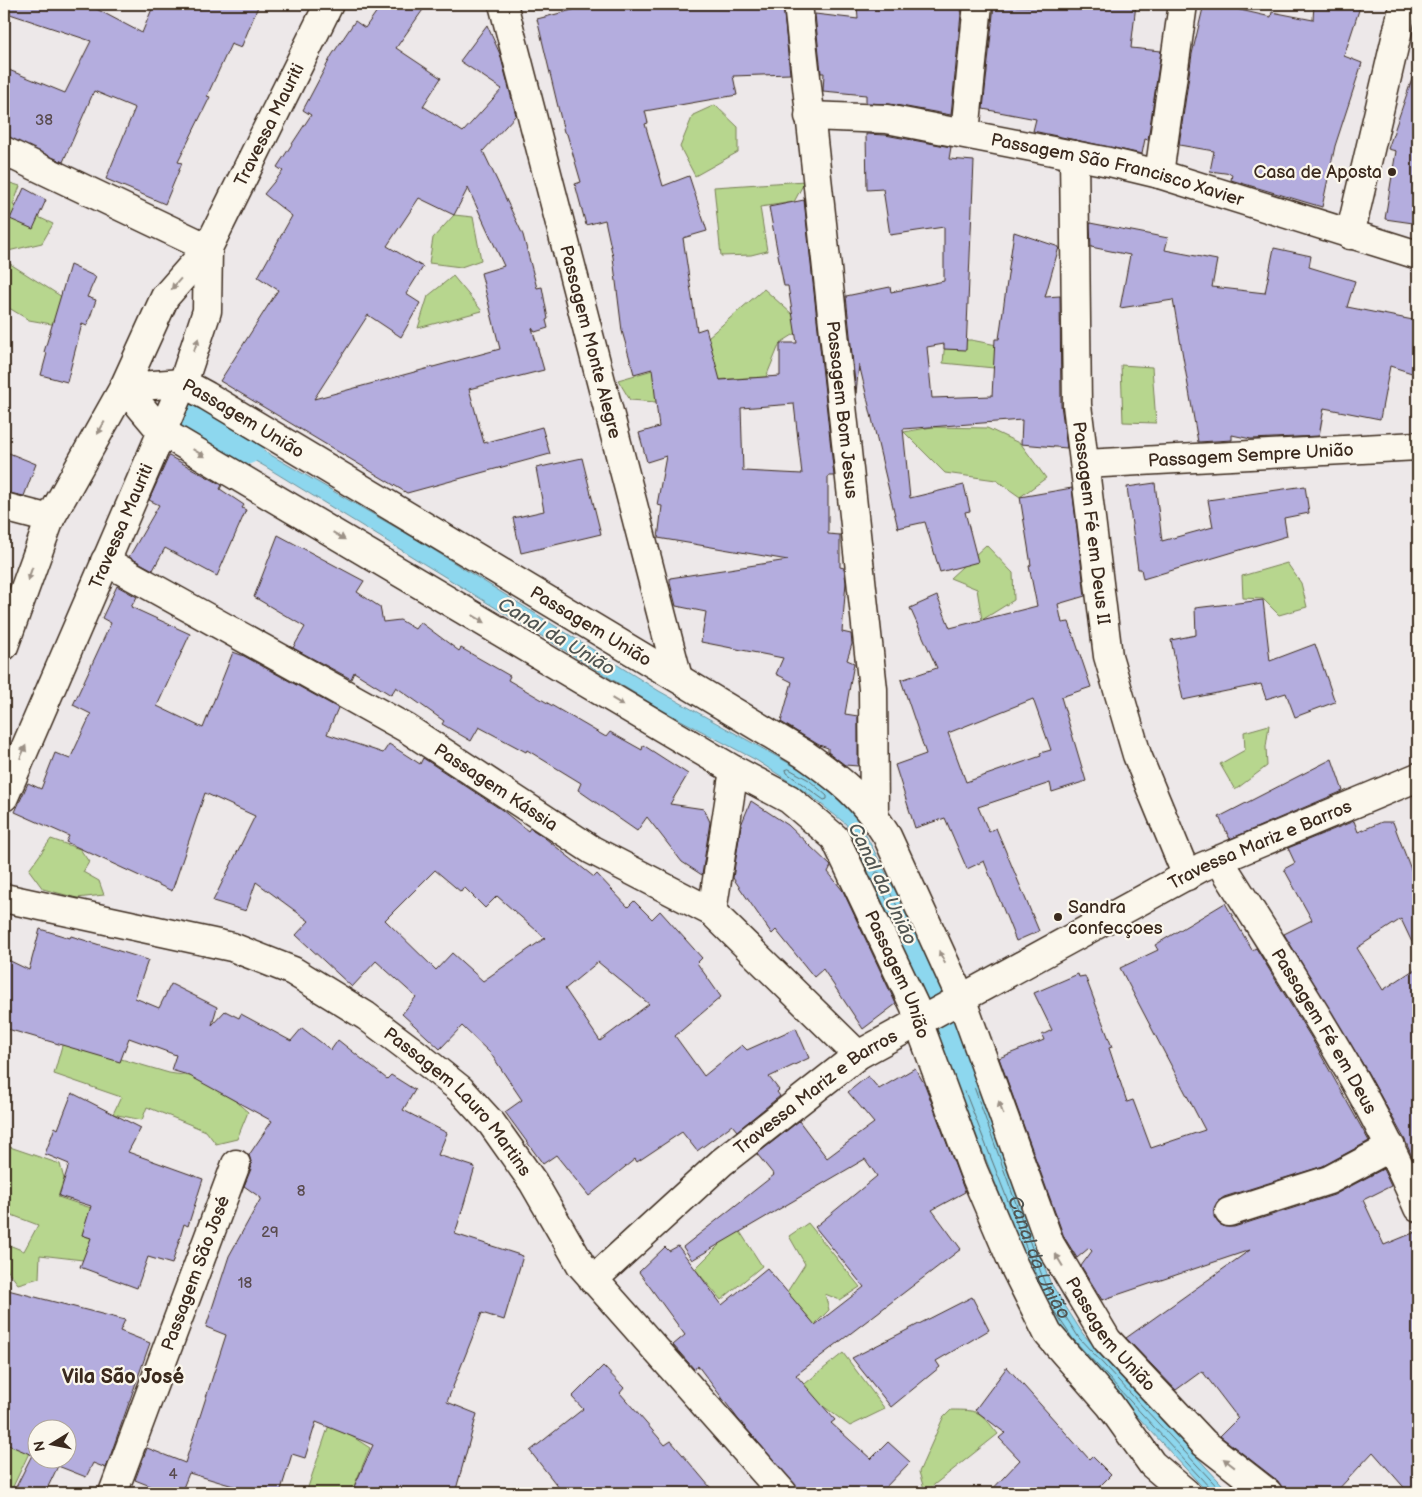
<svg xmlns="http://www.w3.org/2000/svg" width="1422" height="1497" font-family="'Balsamiq Sans',sans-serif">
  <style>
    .green { fill: #b7d68e; stroke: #798056 }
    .water { fill: #8dd7ee; stroke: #6c929b }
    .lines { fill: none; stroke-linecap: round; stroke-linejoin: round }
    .shore { stroke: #5c6f71; stroke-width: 1 }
    .canal { stroke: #8dd7ee; stroke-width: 35 }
    .building { fill: #b4adde; stroke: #3b2a1e; fill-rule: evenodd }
    .street-casing { stroke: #3b2a1e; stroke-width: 31 }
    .secondary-casing { stroke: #3b2a1e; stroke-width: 31 }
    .street { stroke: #fbf7ec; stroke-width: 28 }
    .secondary { stroke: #fbf7ec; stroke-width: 28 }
    .oneway { fill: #9b9085 }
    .poi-dot { fill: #3b2a1e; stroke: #fbf7ec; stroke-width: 2 }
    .labels { text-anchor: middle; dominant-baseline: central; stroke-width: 4.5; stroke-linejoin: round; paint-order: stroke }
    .number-label { font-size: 15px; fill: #594b4e }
    .street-label { font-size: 18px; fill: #3b2a1e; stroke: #fbf7ec }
    .poi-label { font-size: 18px; fill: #3b2a1e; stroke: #fbf7ec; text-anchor: end }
    .water-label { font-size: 19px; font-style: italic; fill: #505552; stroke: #fbf7ec }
    .quarter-label { font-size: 20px; font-weight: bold; fill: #3b2a1e; stroke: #fbf7ec }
  </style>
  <rect width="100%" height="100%" fill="#ede8e9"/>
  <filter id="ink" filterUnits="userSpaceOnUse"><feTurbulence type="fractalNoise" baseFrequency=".02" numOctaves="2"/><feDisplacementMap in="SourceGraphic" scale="10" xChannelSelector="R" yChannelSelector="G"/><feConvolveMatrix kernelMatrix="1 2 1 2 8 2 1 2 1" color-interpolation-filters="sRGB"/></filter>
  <g filter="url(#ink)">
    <!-- green -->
    <g class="green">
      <polygon points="715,105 738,127 738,152 695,176 680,147 693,115"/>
      <polygon points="4,181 20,186 13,205 53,224 42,243 4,252"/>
      <polygon points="805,181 794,202 760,207 767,251 751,255 721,256 714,187"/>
      <polygon points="454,215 473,217 481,260 461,267 429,263 433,238"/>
      <polygon points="4,260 84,311 68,327 29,320 4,305"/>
      <polygon points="453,276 482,311 418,328 428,296"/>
      <polygon points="764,289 792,314 814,322 780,343 766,377 711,380 656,402 630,400 618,380 712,353 708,337"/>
      <polygon points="945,340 971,340 997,345 994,368 943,363"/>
      <polygon points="1121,365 1152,367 1156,423 1123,422"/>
      <polygon points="932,427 987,428 1021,444 1046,478 1020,497 996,480 945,473 904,432"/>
      <polygon points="986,545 1013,573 1014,600 982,620 977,589 950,578"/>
      <polygon points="1287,563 1301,583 1307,607 1279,615 1263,599 1243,598 1242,576"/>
      <polygon points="1269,725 1266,747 1267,766 1235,790 1220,764 1245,750 1244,732"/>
      <polygon points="51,839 80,849 89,862 83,872 99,881 104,895 77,898 43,889 29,870"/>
      <polygon points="63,1042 169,1073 197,1077 234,1100 248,1112 237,1139 216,1144 206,1131 147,1107 142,1120 113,1114 121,1097 54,1074"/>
      <polygon points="4,1145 60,1164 64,1179 58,1197 91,1208 82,1235 110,1245 105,1265 83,1260 40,1255 39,1278 18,1284 4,1266 4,1243 24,1251 38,1225 4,1212"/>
      <polygon points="808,1223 860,1287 840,1300 825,1294 829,1310 816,1323 825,1335 810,1342 787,1292 805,1264 789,1236"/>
      <polygon points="737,1227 762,1266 721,1300 695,1269"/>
      <polygon points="843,1353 885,1409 850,1426 823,1406 760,1459 743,1434"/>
      <path d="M951 1410C979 1410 980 1411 998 1434L925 1492 919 1472 943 1418Z"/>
      <polygon points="330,1422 370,1448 354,1486 358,1493 306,1493"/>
      <polygon points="4,1442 29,1453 10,1493 4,1493"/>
    </g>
    <!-- water -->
    <g class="water">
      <polygon points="207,418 421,542 659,691 812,776 855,815 903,905 939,988 927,997 846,824 807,793 756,760 662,710 266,467 200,430"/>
      <polygon points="957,1026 1050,1282 1083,1334 1230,1493 1208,1493 1069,1342 1042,1301 936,1033"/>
    </g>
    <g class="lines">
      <!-- shore -->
      <g class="shore">
        <polygon points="789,769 809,780 827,796 827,799 824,800 787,773 786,770"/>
        <polygon points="877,872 880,873 898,908 932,984 930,988 927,986 875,875"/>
        <path id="s1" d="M1042 1288 944 1038 945 1035 952 1033 955 1034 1045 1284 1079 1338 1223 1493"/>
        <polyline points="1050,1305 1073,1339 1210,1488 1211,1493"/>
      </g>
      <!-- canal -->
      <g class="canal">
        <polyline points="185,410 246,447"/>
        <polyline points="914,948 930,981 964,1074"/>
      </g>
    </g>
    <!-- building -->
    <g class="building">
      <polygon points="4,4 87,4 142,33 154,4 259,4 241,48 231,44 207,96 210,97 178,162 182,163 165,204 106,179 135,108 94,91 63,162 4,136 4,68 65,93 91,41 4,12"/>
      <path d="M382 4H427L396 48 441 78 423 106 463 132 502 89 460 61 487 25 500 54 516 115 483 151 523 235 537 288 542 287 548 319 546 320 548 328 535 332 532 328 544 370 469 389 484 443 542 427 550 454 407 493 220 381 278 290 258 277 292 216 264 194 283 171 277 167 311 115 303 110 332 55 355 21 365 28ZM468 188 504 266 481 273 500 349 314 399 368 315 401 337 420 303 406 294 423 267 387 246 419 198 454 215Z"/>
      <path d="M596 4H783L790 74 733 76 737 95 645 111 648 123 645 124 663 186 689 176 707 231 683 238 697 331 706 328 720 380 780 376V343H797L788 286H784L769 207 804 200 834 476H828V534L840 535V567L844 568 846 582 842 632 851 634 852 644 847 660 854 663 845 714 858 716V766L845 765 828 752V748L819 745 781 722 792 682 776 674 783 658 701 642 706 612 676 606 670 583V578L788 560 658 538 662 506 657 505 666 456 647 462 639 433 659 427 652 369 634 374 622 331 613 257 605 220 586 225 575 184 581 182 567 134 564 132 537 19ZM794 404 802 474 743 471 741 408Z"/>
      <polygon points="857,4 962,4 951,115 890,104 866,103 866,95 823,91 824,73 821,73 815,14 858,19"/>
      <polygon points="1081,4 1136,4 1131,48 1161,51 1148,140 1145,139 1142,154 1033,131 1036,119 983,109 994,5 1081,9"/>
      <polygon points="1204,4 1214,4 1271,17 1272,12 1313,20 1314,4 1361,4 1344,56 1362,63 1335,146 1322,207 1231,180 1232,174 1210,171 1214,151 1179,145 1192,54"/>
      <polygon points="1414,73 1418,74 1418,205 1416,205 1413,223 1385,219 1396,151 1388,149"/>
      <polygon points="866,134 885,135 951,147 949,159 974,161 966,350 944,349 944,344 927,347 932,398 992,396 995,339 999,339 1014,232 1059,247 1045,297 1060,296 1061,405 1067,448 1021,444 1022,420 903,429 910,498 964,485 970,511 965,512 978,562 940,572 925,522 898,528 859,364 856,393 846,296 890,287 891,292 944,281 944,227 890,235 883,189 867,190"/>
      <polygon points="24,188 46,200 33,229 10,219"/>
      <polygon points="1090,223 1168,238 1165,250 1217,260 1212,287 1265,293 1274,248 1311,256 1309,267 1355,281 1347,307 1418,321 1418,375 1390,366 1380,419 1324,408 1319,436 1251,439 1232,435 1232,440 1198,442 1173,300 1120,308 1130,255 1091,247"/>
      <polygon points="70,265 96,277 87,297 96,300 87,326 82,324 67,382 41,375 47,353 44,352"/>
      <polygon points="4,451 36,464 24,496 4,492"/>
      <polygon points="169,456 222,485 220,489 244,505 242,508 246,510 217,576 165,548 153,570 129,557 159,505 149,500"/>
      <polygon points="582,458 601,534 521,553 513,518 544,511 536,468"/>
      <polygon points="1155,483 1162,541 1213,527 1208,500 1305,486 1309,513 1284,518 1287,536 1143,579 1141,569 1138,569 1127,487"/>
      <path d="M1072 488 1085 596 1058 604 1062 623 1069 622 1091 687 1061 697 1086 781 1052 792 1050 783 978 807 989 832 996 828 1039 931 1016 941 984 861 967 869 945 818 915 828 895 765 926 754 901 680 937 668 910 608 937 596 950 628 1037 606 1029 566 1031 565 1020 497ZM1033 699 1051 750 1040 753 1041 756 966 782 948 733Z"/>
      <polygon points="278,535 364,581 357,592 380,607 383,622 400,620 415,629 420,622 459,651 461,648 510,676 508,680 606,737 610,732 642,750 643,745 688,774 670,804 704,809 710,822 702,875 682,862 647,817 637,831 578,790 581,783 527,750 526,752 479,727 471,741 442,724 444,721 396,687 391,695 354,672 351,679 293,648 305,627 254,597"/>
      <path d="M117 586 137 597 131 607 190 634 157 706 203 728 233 652 244 656 338 708 327 734 383 753 389 744 420 764 423 758 502 810 528 831 530 828 545 838 594 877 597 874 628 907 634 901 652 919 660 911 702 958 697 963 721 997 675 1036 704 1076 742 1045 747 1050 796 1028 809 1058 769 1077 779 1090 777 1092 780 1096 737 1131 732 1125 697 1151 682 1132 637 1162 635 1159 589 1196 556 1155 543 1164 505 1112 522 1100 491 1054 462 1026 440 1049 402 1014 416 997 376 961 352 987 296 935 309 921 256 882 246 911 213 901 255 816 205 793 172 891 66 842 69 836 15 812 28 783 41 789 55 753 70 759 91 714 73 705 111 623 102 618ZM435 870 461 892 464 887 485 908 497 896 545 938 483 981 452 953 436 970 385 920ZM598 962 649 1004 600 1041 565 989Z"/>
      <polygon points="1263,600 1270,661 1315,644 1335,702 1295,717 1286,693 1266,699 1261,684 1183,700 1171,640 1196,635 1195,608"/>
      <polygon points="1332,759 1343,791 1230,839 1219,817"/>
      <polygon points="751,801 788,825 831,866 828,872 843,891 896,1004 863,1029 823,969 814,977 776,930 772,934 733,878 741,825"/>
      <polygon points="1354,821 1358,832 1382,822 1393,822 1418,888 1418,955 1401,919 1357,948 1383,990 1418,967 1418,1171 1405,1140 1364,1066 1284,934 1312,920 1284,869 1295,863 1288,848"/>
      <polygon points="1225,903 1252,950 1256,948 1312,1039 1369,1141 1323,1166 1224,1197 1217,1202 1214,1208 1214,1217 1219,1224 1225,1227 1234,1227 1334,1195 1383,1169 1391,1186 1363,1200 1384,1245 1418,1231 1418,1493 1409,1493 1373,1452 1335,1493 1283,1493 1278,1481 1220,1436 1238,1418 1202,1371 1176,1390 1126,1338 1250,1250 1102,1300 1081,1266 1092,1251 1089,1248 1077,1258 1064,1237 999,1058 1044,1040 1042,1035 1052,1030 1034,993 1078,974 1079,977 1085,976 1112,1047 1109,1048 1127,1102 1133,1100 1151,1148 1205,1130 1120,968 1158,950 1155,945"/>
      <polygon points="40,929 70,938 71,936 148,960 135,998 159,1008 171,984 217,1007 212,1025 225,1011 239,1018 241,1014 291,1041 302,1028 331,1050 338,1040 387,1079 391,1075 415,1090 403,1110 447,1133 438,1155 475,1167 455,1234 523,1256 504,1320 482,1313 447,1402 477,1414 455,1493 368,1493 354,1487 373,1445 316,1422 305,1458 292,1454 280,1493 257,1493 189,1473 181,1493 168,1493 135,1480 147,1448 185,1463 226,1335 206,1327 229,1256 261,1198 244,1186 251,1169 251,1162 249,1155 272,1121 188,1075 171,1070 176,1055 129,1038 120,1062 4,1028 4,958 29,970"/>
      <polygon points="915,1068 925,1085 965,1192 932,1210 961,1249 796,1375 835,1420 831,1423 871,1459 888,1442 910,1462 880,1493 802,1493 738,1419 698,1366 694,1369 673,1345 685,1335 639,1272 665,1247 669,1251 678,1246 722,1305 767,1268 815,1325 864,1287 815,1227 877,1176 865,1159 692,1260 683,1247 774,1175 757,1154 799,1121 827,1158 874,1123 848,1092 868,1076 879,1089"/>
      <polygon points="72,1093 141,1128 128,1152 203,1179 188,1226 184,1224 172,1264 148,1257 137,1288 80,1267 91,1238 82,1235 91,1206 59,1196 69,1164 45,1154 55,1127 58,1129"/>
      <path d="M4 1289 125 1320 120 1331 150 1343 106 1468 93 1463 86 1477 58 1466 45 1493H13L32 1455 4 1443ZM38 1430H68V1460H38Z"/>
      <polygon points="972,1297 989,1330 936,1361 940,1367 891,1407 852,1358"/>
      <polygon points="603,1366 624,1388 620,1393 665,1445 671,1441 715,1493 563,1493 530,1451 583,1409 572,1397"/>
      <polygon points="1007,1367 1089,1459 1092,1456 1111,1475 1093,1493 989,1493 1020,1460 999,1438 1005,1433 975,1410"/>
    </g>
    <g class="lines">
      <defs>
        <g id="street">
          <path id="s2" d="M503 4 678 678"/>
          <path id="s3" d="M798 4 873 689 874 815"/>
          <path id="s4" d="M809 116 887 119 1109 162 1159 174 1418 255"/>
          <polyline points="965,133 978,4"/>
          <polyline points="4,151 208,248"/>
          <path id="s5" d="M1074 155 1077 405 1108 656 1137 755 1187 876"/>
          <polyline points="1159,174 1183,4"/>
          <polyline points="1350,235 1404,4"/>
          <path id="s6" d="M124 387 183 383 207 396 804 754C841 780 863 797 887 836L961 998 1050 1244 1107 1340 1204 1443 1268 1493"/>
          <path id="s7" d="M124 387 161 431 734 770 789 799 835 838 915 1007 918 1021 973 1170 1014 1266 1048 1334 1110 1405 1152 1464 1186 1493"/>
          <path id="s8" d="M1085 464 1418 446"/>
          <polyline points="4,507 50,519"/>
          <path id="s9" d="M105 561 406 728 592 850 712 912 858 1055"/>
          <path id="s10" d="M1219 860C1290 974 1366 1085 1418 1208"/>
          <path id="s11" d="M4 898 232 947 293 971 366 1016 415 1053 460 1089 492 1124 533 1182 581 1265 783 1493"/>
          <polyline points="712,912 734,770"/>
          <polyline points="1229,1212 1329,1180 1391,1147"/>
          <path id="s12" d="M593 1280 722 1162 858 1055 1202 867 1418 777"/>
          <path id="s13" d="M113 1493 236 1164"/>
        </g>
        <g id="secondary">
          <path id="s14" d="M4 646 50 519 124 387 165 297 208 248 329 4"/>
          <path id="s15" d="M4 797 183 383 207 311 208 248"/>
        </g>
      </defs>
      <!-- street casing -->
      <use href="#street" class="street-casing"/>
      <!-- secondary casing -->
      <use href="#secondary" class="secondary-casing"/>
      <!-- street -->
      <use href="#street" class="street"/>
      <!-- secondary -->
      <use href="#secondary" class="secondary"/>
    </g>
    <!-- one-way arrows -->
    <defs><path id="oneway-solid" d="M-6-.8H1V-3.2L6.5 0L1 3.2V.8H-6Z" transform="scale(1.25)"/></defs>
    <g class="oneway">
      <use href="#oneway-solid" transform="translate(176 284) rotate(131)"/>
      <use href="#oneway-solid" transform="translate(196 345) rotate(-71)"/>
      <use href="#oneway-solid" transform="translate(101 428) rotate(119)"/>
      <use href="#oneway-solid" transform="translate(199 453) rotate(31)"/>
      <use href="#oneway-solid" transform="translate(339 536) rotate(31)"/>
      <use href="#oneway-solid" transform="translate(30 574) rotate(110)"/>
      <use href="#oneway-solid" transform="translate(479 619) rotate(31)"/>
      <use href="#oneway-solid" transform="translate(618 702) rotate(31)"/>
      <use href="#oneway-solid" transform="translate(23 752) rotate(-67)"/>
      <use href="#oneway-solid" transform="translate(942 957) rotate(-115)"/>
      <use href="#oneway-solid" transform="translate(1001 1108) rotate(-110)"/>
      <use href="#oneway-solid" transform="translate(1059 1260) rotate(-121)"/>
      <use href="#oneway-solid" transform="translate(1229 1463) rotate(-142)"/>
    </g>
  </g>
  <!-- markers -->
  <g class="poi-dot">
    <circle cx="1392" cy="172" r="5"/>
    <circle cx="1058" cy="917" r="5"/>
  </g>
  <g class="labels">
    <!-- number labels -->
    <g class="number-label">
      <text x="44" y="120">38</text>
      <text x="301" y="1191">8</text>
      <text x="270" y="1232">29</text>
      <text x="245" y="1283">18</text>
      <text x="173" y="1474">4</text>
    </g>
    <!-- street labels -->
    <g class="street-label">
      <text stroke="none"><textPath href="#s14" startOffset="588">Travessa Mauriti</textPath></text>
      <text stroke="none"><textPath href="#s4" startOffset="314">Passagem São Francisco Xavier</textPath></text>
      <text stroke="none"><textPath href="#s2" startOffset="349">Passagem Monte Alegre</textPath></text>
      <text stroke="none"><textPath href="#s3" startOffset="408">Passagem Bom Jesus</textPath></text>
      <text stroke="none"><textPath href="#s6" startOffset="129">Passagem União</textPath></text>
      <text stroke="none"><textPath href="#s8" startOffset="166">Passagem Sempre União</textPath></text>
      <text stroke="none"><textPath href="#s5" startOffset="369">Passagem Fé em Deus II</textPath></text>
      <text stroke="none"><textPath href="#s15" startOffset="295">Travessa Mauriti</textPath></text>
      <text stroke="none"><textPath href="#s6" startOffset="534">Passagem União</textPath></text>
      <text stroke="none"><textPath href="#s9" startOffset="452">Passagem Kássia</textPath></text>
      <text stroke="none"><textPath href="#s12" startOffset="802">Travessa Mariz e Barros</textPath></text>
      <text stroke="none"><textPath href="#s7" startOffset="996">Passagem União</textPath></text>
      <text stroke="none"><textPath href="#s10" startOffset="201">Passagem Fé em Deus</textPath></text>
      <text stroke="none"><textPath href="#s12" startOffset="292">Travessa Mariz e Barros</textPath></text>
      <text stroke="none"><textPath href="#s11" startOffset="511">Passagem Lauro Martins</textPath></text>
      <text stroke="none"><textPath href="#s13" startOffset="235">Passagem São José</textPath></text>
      <text stroke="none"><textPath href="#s6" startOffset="1449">Passagem União</textPath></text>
    </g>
    <!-- poi labels -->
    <g class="poi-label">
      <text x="1382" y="172">Casa de Aposta</text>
      <text x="1068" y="907" text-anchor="start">Sandra<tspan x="1068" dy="21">confecçoes</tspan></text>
    </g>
    <!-- water labels -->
    <g class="water-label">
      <text transform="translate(556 637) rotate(31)">Canal da União</text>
      <text transform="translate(882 884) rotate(64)">Canal da União</text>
      <text stroke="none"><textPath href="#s1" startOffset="521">Canal da União</textPath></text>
    </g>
    <!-- quarter labels -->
    <g class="quarter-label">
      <text x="123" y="1377">Vila São José</text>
    </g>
  </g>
  <!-- margin -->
  <rect width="1422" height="1497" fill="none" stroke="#fbf7ec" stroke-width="20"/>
  <rect x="10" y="10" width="1402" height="1477" fill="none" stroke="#3b2a1e" stroke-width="2" filter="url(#ink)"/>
  <!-- north arrow -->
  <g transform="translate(52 1444) rotate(260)"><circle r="24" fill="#fbf7ec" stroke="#aea59a"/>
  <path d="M0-4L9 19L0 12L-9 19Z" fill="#3b2a1e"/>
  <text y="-8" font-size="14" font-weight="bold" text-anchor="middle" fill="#3b2a1e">N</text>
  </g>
</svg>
